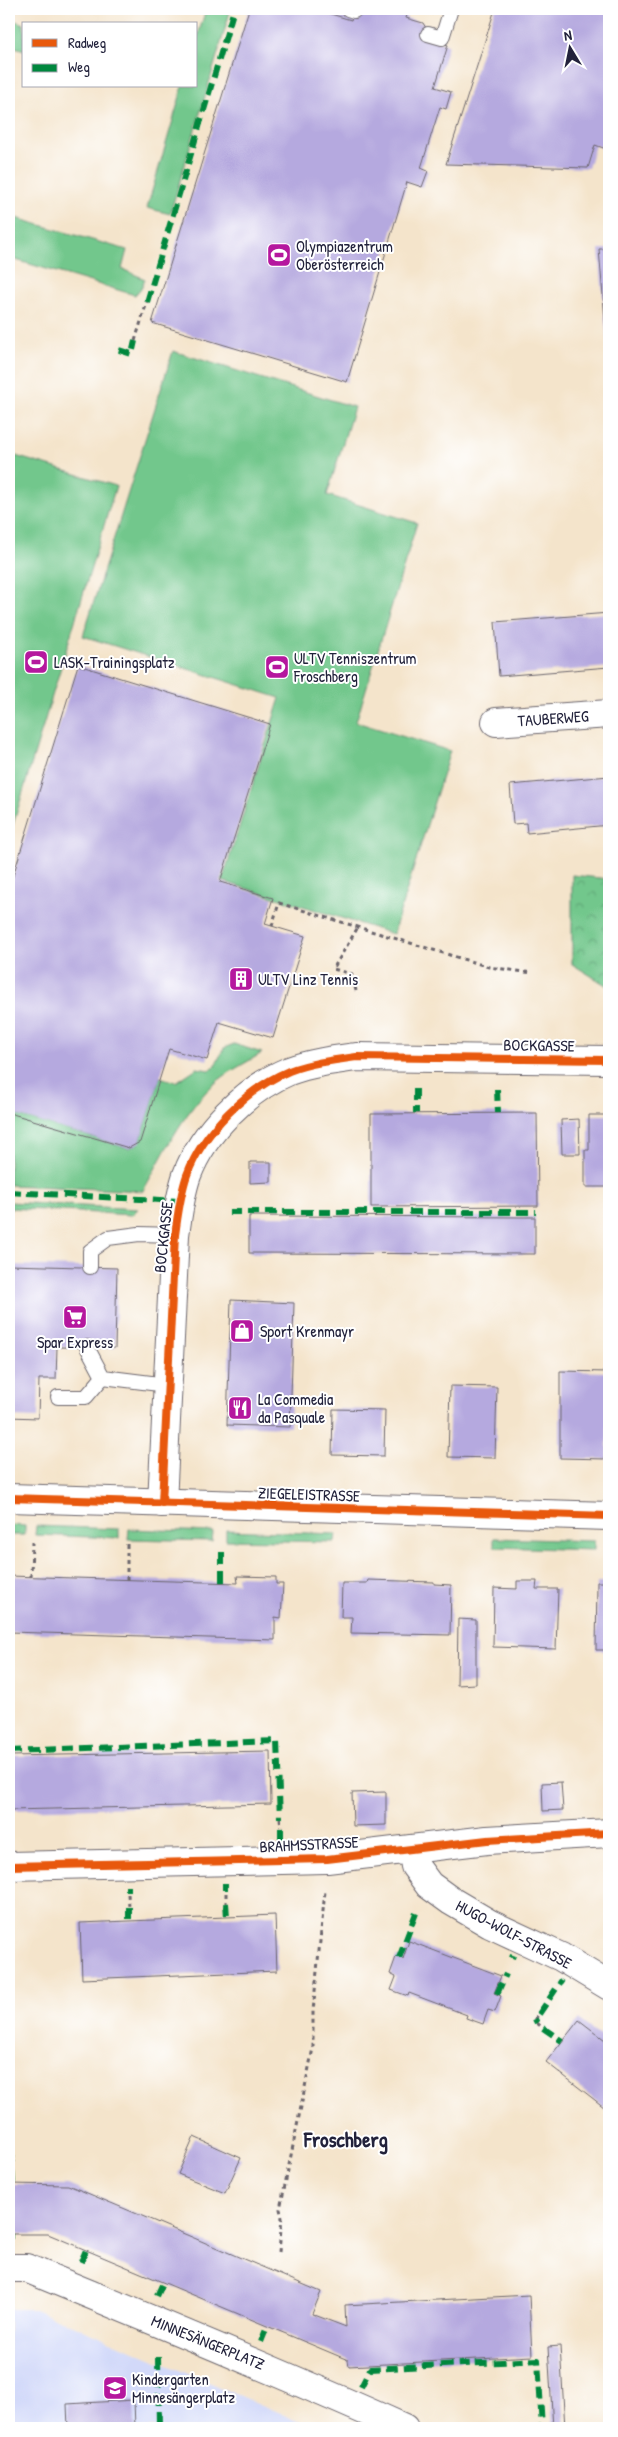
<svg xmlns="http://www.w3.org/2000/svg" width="618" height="2437" font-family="'Patrick Hand',sans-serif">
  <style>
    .built { fill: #d2d9f9 }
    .grass { fill: #72c78c; stroke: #4a7464 }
    .park { fill: url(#park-crowns); stroke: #4a7464 }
    .building { fill: #b5a9df }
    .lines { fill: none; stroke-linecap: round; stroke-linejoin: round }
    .service-casing { stroke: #6c666d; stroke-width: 16 }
    .minor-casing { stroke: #6c666d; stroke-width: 30 }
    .tertiary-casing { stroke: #6c666d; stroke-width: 30 }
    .path { stroke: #6c666d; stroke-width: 3; stroke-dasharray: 4 4; stroke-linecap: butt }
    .service { stroke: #fff; stroke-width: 14 }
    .minor { stroke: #fff; stroke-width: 28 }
    .tertiary { stroke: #fff; stroke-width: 28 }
    .quiet { stroke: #00873e; stroke-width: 6; stroke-dasharray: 12 6; stroke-linecap: butt }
    .cycleway-casing { stroke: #fff; stroke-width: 11 }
    .cycleway { stroke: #e8590c; stroke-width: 8 }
    .labels { text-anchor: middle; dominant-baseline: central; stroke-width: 4; stroke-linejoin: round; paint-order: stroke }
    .poi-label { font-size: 16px; fill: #22223b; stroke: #fff; text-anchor: start }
    .street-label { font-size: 16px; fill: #22223b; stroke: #fff }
    .district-label { font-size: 21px; font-weight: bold; fill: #22223b; stroke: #fff }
  </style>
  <defs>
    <pattern id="park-crowns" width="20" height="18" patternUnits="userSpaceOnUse" patternTransform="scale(1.25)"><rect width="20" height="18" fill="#72c78c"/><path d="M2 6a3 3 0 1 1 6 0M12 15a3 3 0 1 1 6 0" fill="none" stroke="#5da174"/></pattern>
  </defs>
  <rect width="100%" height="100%" fill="#fff"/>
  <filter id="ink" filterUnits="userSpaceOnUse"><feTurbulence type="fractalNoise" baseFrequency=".02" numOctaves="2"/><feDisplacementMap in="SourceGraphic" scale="10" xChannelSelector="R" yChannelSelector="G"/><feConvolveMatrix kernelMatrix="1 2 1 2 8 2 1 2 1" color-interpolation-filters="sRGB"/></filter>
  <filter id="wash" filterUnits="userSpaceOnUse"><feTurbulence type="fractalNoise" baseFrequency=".0096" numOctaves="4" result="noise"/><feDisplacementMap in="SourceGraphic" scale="20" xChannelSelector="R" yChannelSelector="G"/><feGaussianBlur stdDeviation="1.12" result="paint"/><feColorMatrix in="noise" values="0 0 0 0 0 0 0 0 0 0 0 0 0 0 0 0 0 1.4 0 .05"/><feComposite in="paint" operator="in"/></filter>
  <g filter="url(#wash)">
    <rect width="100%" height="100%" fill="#f4e4cb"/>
    <!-- built -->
    <polygon class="built" points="9,2309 35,2309 316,2428 9,2428"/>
    <!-- grass -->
    <g class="grass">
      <polygon points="206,9 231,9 170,214 147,208 183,86 196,86 196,42"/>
      <polygon points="9,19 24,24 24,50 9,45"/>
      <polygon points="9,216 127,250 122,269 145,279 141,288 135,295 9,258"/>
      <polygon points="173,351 354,407 327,495 417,523 356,722 450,751 393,934 222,881 280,698 83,636"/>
      <polygon points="9,454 116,486 9,838"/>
      <path d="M234 1044 262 1053C246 1063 227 1072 213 1085 181 1115 164 1154 143 1191L9 1185V1113L129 1148 140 1142 160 1077 176 1082 197 1068 209 1070 214 1068 224 1048Z"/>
      <polygon points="9,1202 138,1209 132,1215 9,1208"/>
      <polygon points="9,1525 25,1526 25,1535 9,1535"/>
      <polygon points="36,1526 119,1529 119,1538 35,1535"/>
      <polygon points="129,1529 213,1532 212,1541 128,1539"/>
      <polygon points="226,1530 336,1534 335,1542 226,1540"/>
      <polygon points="494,1538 594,1541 594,1550 494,1547"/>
    </g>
    <!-- park -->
    <polygon class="park" points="572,875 609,879 609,987 572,964"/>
    <g id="blocks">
      <!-- building -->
      <g class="building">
        <polygon points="249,9 314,9 351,20 355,9 409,9 406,18 423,23 429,33 427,38 448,45 435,87 451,92 446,109 440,107 421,168 428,171 422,187 407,182 347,382 152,323"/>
        <polygon points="495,9 609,9 609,150 595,145 588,168 446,164"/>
        <polygon points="599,249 609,249 609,355 608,355"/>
        <polygon points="609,613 609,667 499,676 495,622"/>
        <polygon points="78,665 270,724 220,882 273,898 265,924 305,936 273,1038 219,1022 207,1060 169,1049 140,1142 129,1148 9,1113 9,889"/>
        <polygon points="609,776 609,825 527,833 526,823 513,824 510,785"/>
        <polygon points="537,1113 538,1206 371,1207 371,1114"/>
        <polygon points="589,1115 609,1115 609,1187 585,1187 585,1150 589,1150"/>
        <polygon points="579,1119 580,1154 562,1154 561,1120"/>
        <polygon points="250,1162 271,1162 271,1182 250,1183"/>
        <polygon points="249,1216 535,1217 535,1254 249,1253"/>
        <polygon points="9,1265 117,1268 115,1348 57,1347 56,1379 39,1379 38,1418 9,1417"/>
        <polygon points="231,1300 294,1303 290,1427 227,1425"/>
        <polygon points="560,1371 608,1372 607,1459 560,1458"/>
        <polygon points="450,1386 497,1387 495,1458 448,1457"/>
        <polygon points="333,1409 385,1410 384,1456 332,1455"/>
        <polygon points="9,1576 238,1583 237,1576 276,1577 276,1584 283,1584 281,1618 275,1617 275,1640 9,1632"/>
        <polygon points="368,1580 434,1582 434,1584 451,1585 450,1635 351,1633 352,1617 341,1617 342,1583 367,1583"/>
        <polygon points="517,1581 537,1581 536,1589 558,1589 556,1649 493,1647 494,1588 517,1589"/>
        <polygon points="597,1582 609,1582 609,1650 596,1650"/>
        <polygon points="458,1619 476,1620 476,1684 457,1685"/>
        <polygon points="270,1751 271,1804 9,1810 9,1756"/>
        <polygon points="561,1782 563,1810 543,1811 542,1783"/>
        <polygon points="386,1792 386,1825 353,1826 352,1793"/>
        <polygon points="275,1915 277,1971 82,1979 80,1923"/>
        <polygon points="409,1941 501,1976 494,1993 501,1996 495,2012 488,2010 483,2024 466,2018 467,2015 409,1993 408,1996 391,1990 396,1977 390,1974 396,1957 403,1959"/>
        <polygon points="579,2020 609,2043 609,2111 546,2062"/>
        <polygon points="194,2137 241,2158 225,2193 178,2174"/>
        <polygon points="9,2184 68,2185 154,2221 321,2292 312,2314 346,2327 345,2305 529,2295 532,2356 349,2366 348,2360 48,2234 9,2234"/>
        <polygon points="560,2346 565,2428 553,2428 548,2347"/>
        <polygon points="134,2400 135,2428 68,2428 67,2404"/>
      </g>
    </g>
  </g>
  <g filter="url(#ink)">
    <use href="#blocks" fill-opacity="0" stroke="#6c666d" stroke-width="1"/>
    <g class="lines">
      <defs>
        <g id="service">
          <polyline points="348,9 354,11"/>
          <polyline points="428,34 442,38 451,9"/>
          <polyline points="90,1267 90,1251 108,1238 139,1234 175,1235"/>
          <polyline points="87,1347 103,1377 167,1385"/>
          <polyline points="58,1397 86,1397 103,1377"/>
        </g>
        <g id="minor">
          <polyline points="496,722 609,714"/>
          <path d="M162 1503 175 1235C178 1214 180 1195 187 1175 203 1132 246 1089 289 1071 310 1063 334 1060 356 1057L609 1060"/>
          <polyline points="412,1849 415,1866 429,1885 451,1901 490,1924 561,1957 609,1986"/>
          <polyline points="9,1866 327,1859 487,1840 609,1833"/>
          <path d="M9 2268H26C153 2320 279 2372 404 2428"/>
        </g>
        <polyline id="tertiary" points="9,1498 609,1516"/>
      </defs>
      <!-- service casing -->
      <use href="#service" class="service-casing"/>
      <!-- minor casing -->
      <use href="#minor" class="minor-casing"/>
      <!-- tertiary casing -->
      <use href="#tertiary" class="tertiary-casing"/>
      <!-- path -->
      <g class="path">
        <polyline points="135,341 147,302"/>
        <polyline points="272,926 279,903 489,967 532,973"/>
        <polyline points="356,991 352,974 333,969 358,927"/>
        <polyline points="31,1577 32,1542"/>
        <polyline points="127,1580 127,1544"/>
        <polyline points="280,1818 281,1827"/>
        <polyline points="226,1893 226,1903"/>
        <polyline points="128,1894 129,1907"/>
        <polyline points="535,2019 539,2014"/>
        <polyline points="537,2023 543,2028"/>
        <polyline points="279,2252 282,2218 280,2209 313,2048 313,2011 325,1891"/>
      </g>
      <!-- service -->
      <use href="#service" class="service"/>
      <!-- minor -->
      <use href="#minor" class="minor"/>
      <!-- tertiary -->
      <use href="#tertiary" class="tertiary"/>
      <!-- quiet -->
      <g class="quiet">
        <polyline points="147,302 234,9"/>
        <polyline points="119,350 132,354 135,341"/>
        <polyline points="416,1089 416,1113"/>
        <polyline points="497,1089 498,1113"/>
        <polyline points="9,1192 179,1201"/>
        <polyline points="229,1212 536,1212"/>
        <polyline points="222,1582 222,1547"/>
        <polyline points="9,1751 277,1741 280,1818"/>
        <polyline points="281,1828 281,1840"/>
        <polyline points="225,1883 225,1890"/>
        <polyline points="128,1886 128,1891"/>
        <polyline points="226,1903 227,1917"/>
        <polyline points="129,1907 129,1921"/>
        <polyline points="399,1958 416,1913"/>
        <polyline points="512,1958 513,1955"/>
        <polyline points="497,1994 506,1974"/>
        <polyline points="539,2014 562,1980"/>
        <polyline points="535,2019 537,2023"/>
        <polyline points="543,2028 562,2041"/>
        <polyline points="11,2153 13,2184"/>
        <polyline points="10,2234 10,2246"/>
        <polyline points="81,2262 86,2250"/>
        <polyline points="157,2296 163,2283"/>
        <polyline points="261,2342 267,2327"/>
        <polyline points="158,2357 159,2428"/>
        <polyline points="361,2387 370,2369 538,2360 542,2428"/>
      </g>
      <defs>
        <g id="cycleway">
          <polyline points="9,1498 609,1516"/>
          <path d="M162 1503 175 1235C178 1214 180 1195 187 1175 203 1132 246 1089 289 1071 310 1063 334 1060 356 1057L609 1060"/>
          <polyline points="9,1866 327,1859 487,1840 609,1833"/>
        </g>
      </defs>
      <!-- cycleway casing -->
      <use href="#cycleway" class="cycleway-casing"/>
      <!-- cycleway -->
      <use href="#cycleway" class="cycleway"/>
    </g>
  </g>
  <!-- icons -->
  <defs>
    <symbol id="stadium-square" viewBox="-11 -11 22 22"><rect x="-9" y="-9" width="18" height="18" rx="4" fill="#b5179e" stroke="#fff"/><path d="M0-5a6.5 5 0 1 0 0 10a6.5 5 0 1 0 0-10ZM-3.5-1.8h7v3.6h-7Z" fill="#fff"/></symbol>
    <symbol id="building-square" viewBox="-11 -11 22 22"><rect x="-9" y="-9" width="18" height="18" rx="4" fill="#b5179e" stroke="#fff"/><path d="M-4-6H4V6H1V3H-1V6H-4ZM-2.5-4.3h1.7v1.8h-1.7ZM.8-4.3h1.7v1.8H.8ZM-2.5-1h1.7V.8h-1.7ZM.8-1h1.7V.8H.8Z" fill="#fff"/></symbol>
    <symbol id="supermarket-square" viewBox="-11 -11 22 22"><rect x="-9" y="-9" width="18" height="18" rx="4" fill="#b5179e" stroke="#fff"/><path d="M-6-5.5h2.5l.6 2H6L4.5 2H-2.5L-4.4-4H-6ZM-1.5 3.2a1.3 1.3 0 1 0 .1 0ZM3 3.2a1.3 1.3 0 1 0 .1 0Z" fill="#fff"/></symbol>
    <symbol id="shop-square" viewBox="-11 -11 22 22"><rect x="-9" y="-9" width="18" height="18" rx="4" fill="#b5179e" stroke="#fff"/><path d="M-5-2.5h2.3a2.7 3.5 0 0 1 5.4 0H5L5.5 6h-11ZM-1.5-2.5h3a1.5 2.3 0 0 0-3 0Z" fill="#fff"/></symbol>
    <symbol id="restaurant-square" viewBox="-11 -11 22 22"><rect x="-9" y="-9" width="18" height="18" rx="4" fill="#b5179e" stroke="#fff"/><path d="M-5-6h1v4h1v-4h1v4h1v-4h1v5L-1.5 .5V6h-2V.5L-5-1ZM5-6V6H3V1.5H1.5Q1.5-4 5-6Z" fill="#fff"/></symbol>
    <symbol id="school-square" viewBox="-11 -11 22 22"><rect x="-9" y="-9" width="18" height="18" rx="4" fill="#b5179e" stroke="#fff"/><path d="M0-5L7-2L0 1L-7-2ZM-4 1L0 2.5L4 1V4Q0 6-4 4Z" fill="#fff"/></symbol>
  </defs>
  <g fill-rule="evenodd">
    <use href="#stadium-square" x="265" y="241" width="28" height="28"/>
    <use href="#stadium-square" x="22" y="648" width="28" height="28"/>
    <use href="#stadium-square" x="263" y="653" width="28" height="28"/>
    <use href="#building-square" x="227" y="965" width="28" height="28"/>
    <use href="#supermarket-square" x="61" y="1303" width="28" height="28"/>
    <use href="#shop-square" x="228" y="1317" width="28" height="28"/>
    <use href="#restaurant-square" x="226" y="1394" width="28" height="28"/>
    <use href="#school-square" x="101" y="2374" width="28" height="28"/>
  </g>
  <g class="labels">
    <!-- poi labels -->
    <g class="poi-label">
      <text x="296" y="246">Olympiazentrum<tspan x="296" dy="18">Oberösterreich</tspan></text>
      <text x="294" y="658">ULTV Tenniszentrum<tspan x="294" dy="18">Froschberg</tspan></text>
      <text x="54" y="662">LASK-Trainingsplatz</text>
      <text x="258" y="979">ULTV Linz Tennis</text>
      <text x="260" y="1331">Sport Krenmayr</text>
      <text x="75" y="1342" text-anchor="middle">Spar Express</text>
      <text x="258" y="1399">La Commedia<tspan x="258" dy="18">da Pasquale</tspan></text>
      <text x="132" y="2379">Kindergarten<tspan x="132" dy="18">Minnesängerplatz</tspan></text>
    </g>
    <!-- street labels -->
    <g class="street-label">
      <text transform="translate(553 718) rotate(-4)">TAUBERWEG</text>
      <text transform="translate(539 1045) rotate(1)">BOCKGASSE</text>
      <text transform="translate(163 1237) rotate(-84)">BOCKGASSE</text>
      <text transform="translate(309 1494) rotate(2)">ZIEGELEISTRASSE</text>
      <text transform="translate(309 1844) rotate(-3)">BRAHMSSTRASSE</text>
      <text transform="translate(514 1934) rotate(28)">HUGO-WOLF-STRASSE</text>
      <text transform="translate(208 2342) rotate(22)">MINNESÄNGERPLATZ</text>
    </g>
    <!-- district labels -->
    <g class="district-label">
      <text x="346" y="2139">Froschberg</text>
    </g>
  </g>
  <!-- margin -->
  <rect width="618" height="2437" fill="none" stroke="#fff" stroke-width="30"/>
  <!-- legend -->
  <rect x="22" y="22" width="175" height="65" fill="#ffffff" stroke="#a7a7b1"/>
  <rect x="32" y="39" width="25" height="8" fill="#e8590c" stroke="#a7a7b1"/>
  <text x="68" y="48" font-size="15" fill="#22223b">Radweg</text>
  <rect x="32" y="64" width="25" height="8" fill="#00873e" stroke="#a7a7b1"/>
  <text x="68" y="72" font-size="15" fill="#22223b">Weg</text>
  <!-- north arrow -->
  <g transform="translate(570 48) rotate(350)" stroke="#ffffff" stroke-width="4" paint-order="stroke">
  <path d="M0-4L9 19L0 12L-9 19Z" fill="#22223b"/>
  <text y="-8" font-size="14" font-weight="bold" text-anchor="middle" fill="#22223b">N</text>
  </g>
</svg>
